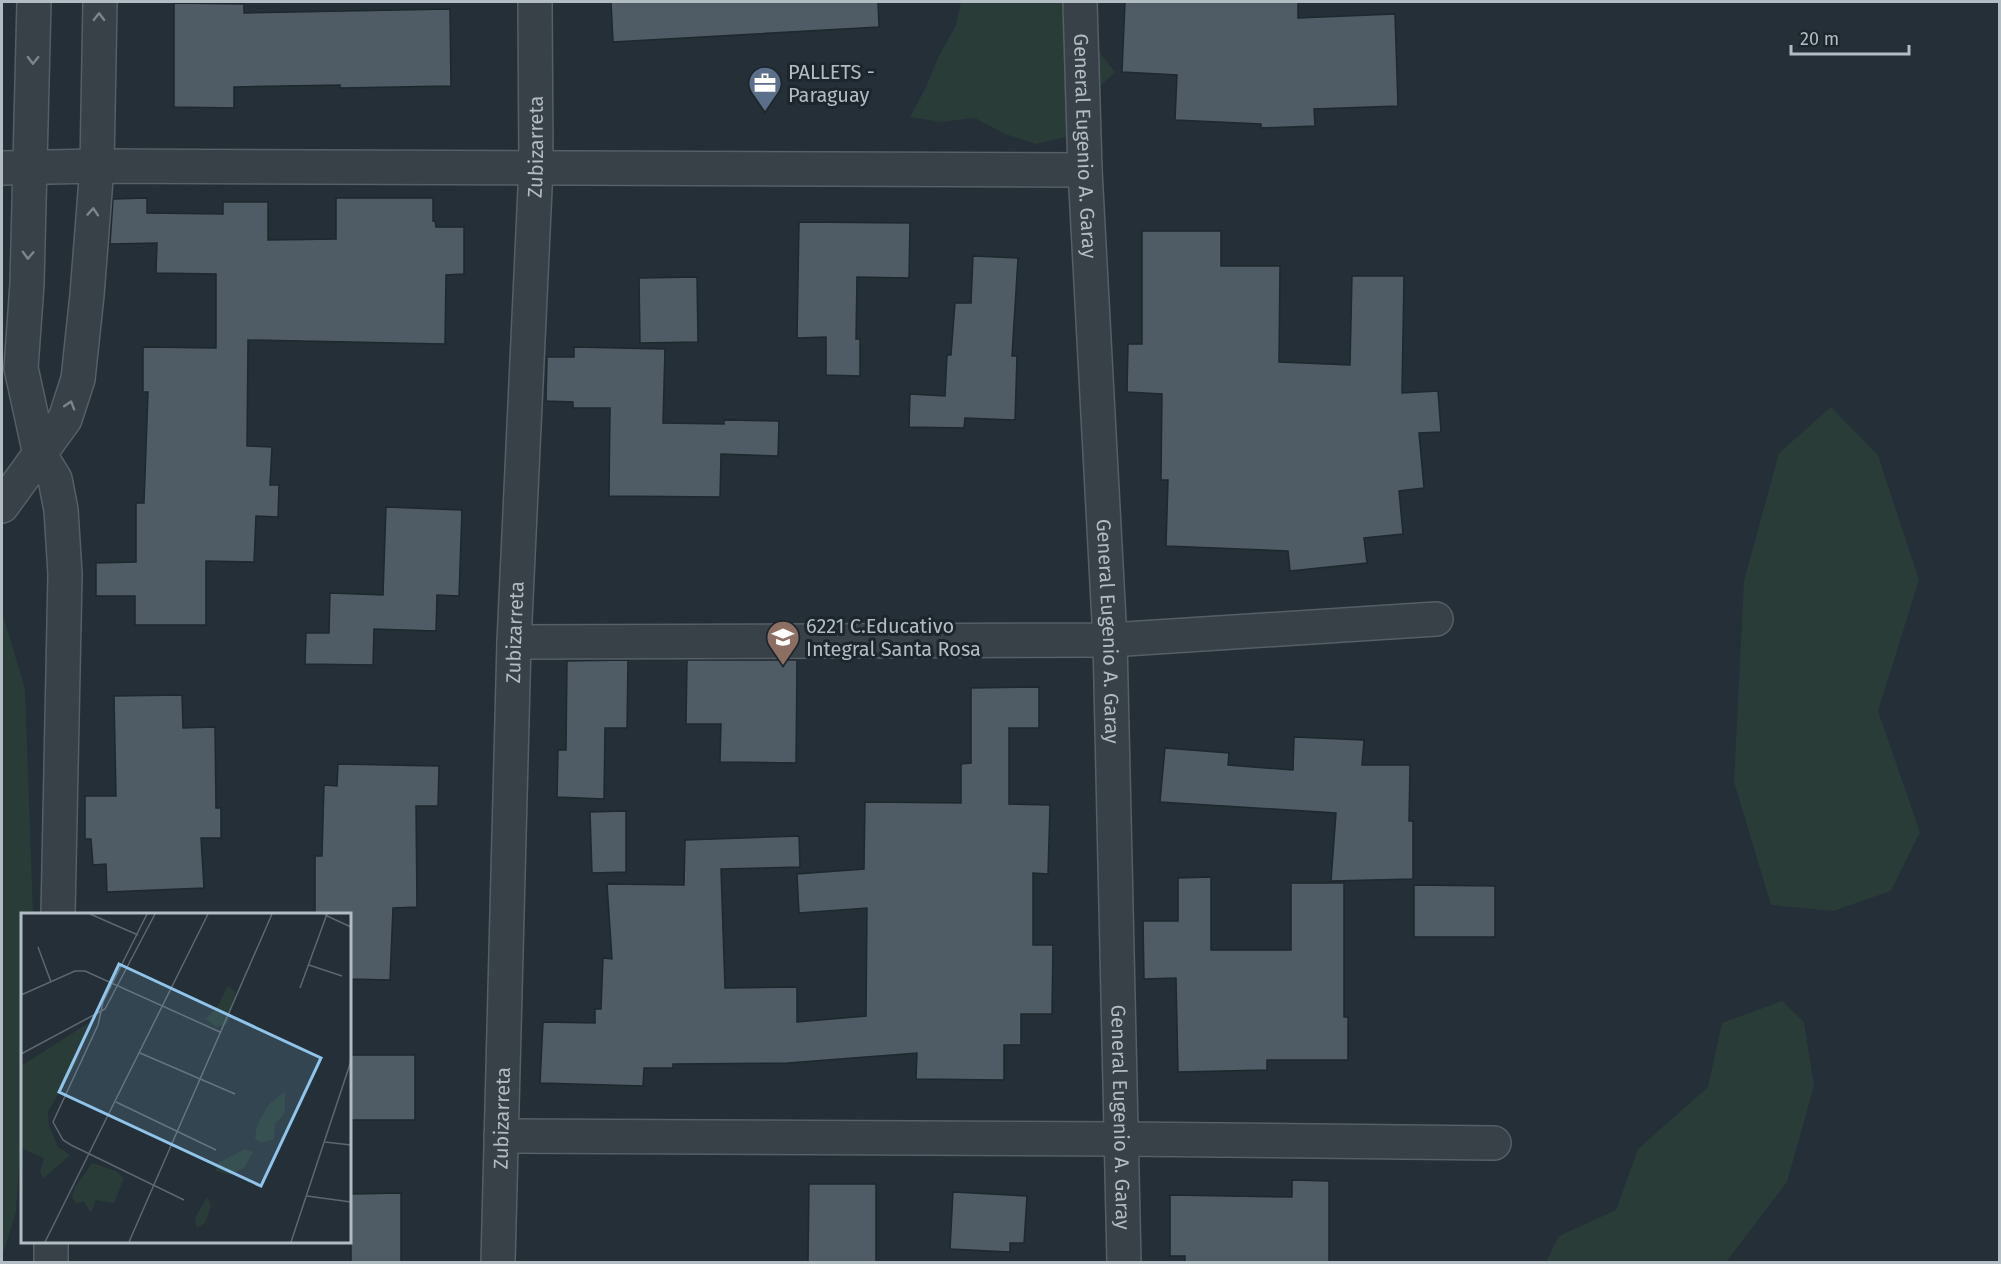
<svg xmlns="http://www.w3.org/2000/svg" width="2001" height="1264" font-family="'Fira Sans',sans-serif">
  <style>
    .green { fill: #293c38 }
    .building { fill: #4f5c65; stroke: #1e282e; stroke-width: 1.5 }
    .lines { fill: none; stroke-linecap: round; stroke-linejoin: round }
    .minor-casing { stroke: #555f65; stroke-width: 36 }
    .minor { stroke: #374147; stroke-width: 33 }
    .oneway { stroke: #7b858b }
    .labels { text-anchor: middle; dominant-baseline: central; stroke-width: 6; stroke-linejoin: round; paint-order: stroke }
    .poi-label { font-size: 20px; fill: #b2bcc3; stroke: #1c262c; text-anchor: start }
    .street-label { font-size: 20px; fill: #b2bcc3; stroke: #1c262c }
    .inset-road { fill: none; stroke: #5d676f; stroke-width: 1.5 }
    .view { fill: #90c4eb; fill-opacity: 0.15; stroke: #90c4eb; stroke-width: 3 }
    .inset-edge { fill: none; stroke: #b2bcc3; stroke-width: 3 }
  </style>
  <rect width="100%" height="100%" fill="#242f37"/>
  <!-- green -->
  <g class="green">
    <polygon points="961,2 1088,2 1093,44 1115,72 1100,86 1087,115 1066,137 1036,144 1005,134 975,118 941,122 910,117 926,87 939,56 956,25"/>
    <polygon points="1831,407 1878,455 1919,580 1878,711 1920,832 1891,891 1833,911 1771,905 1734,782 1744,581 1779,453"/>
    <polygon points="2,612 25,689 33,914 22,914 22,1115 16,1212 2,1257"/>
    <polygon points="1782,1001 1804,1022 1814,1086 1787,1182 1726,1262 1548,1262 1547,1260 1559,1236 1616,1210 1638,1149 1708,1087 1722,1023"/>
  </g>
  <!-- building -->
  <g class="building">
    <polygon points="611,2 878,2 879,27 613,42"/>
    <polygon points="1125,2 1298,2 1298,18 1395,14 1398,106 1314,109 1315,126 1261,128 1261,124 1175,120 1177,75 1122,72"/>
    <polygon points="174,3 244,4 244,13 450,9 451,86 340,88 340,85 234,87 234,108 174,107"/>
    <polygon points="147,198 147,213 223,214 223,202 268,202 268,240 336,239 336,198 433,198 433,221 435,221 436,227 464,227 464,274 446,275 445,344 248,340 247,446 272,447 270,485 279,485 278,517 256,516 254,562 206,561 206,625 135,625 135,596 96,596 96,563 136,562 136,503 144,503 148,392 143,392 143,347 216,348 216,274 156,273 157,243 110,244 113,199"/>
    <polygon points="799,222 910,223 909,278 857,277 856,339 860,339 860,376 826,375 826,337 797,338"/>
    <polygon points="1142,231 1221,231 1221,266 1280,266 1279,362 1350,365 1352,276 1404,276 1402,393 1438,391 1441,432 1419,433 1424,488 1399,491 1403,534 1364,538 1367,563 1290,571 1288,551 1166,546 1168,480 1161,480 1162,394 1127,392 1128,344 1142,344"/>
    <polygon points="973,256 1018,258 1012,356 1017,356 1015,420 965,418 964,428 909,427 910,394 945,396 947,355 951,355 955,303 971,303"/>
    <polygon points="697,277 698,342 640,343 639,278"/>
    <polygon points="574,347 665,349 663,423 724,424 724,420 779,421 778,456 721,454 720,497 609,496 610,408 573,408 573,402 546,401 547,357 574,357"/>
    <polygon points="386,507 462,510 459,596 437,595 436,631 374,629 373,665 305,664 306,633 329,633 330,593 383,595"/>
    <polygon points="628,660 627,728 605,728 604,799 557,797 558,750 566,750 567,661"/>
    <polygon points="687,660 797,660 796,763 720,762 721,724 686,724"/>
    <polygon points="1039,687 1039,728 1009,728 1009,804 1050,805 1048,874 1033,873 1033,945 1053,945 1052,1014 1021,1014 1021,1045 1004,1045 1004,1080 916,1079 917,1053 788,1063 673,1064 673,1068 644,1068 643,1086 540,1083 543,1022 595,1023 595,1009 601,1009 603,958 612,959 607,884 684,885 685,840 799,836 800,867 721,869 725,988 797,987 797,1022 866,1016 867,908 799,913 797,874 864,869 865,802 961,803 961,764 971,763 971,688"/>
    <polygon points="182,695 183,728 215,727 216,808 221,808 221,838 201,838 204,888 107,892 106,864 93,865 91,839 85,839 85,796 116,796 114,696"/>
    <polygon points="1294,737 1364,740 1362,765 1410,765 1409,821 1413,821 1413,879 1331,881 1336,813 1160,802 1165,748 1229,753 1228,765 1293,770"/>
    <polygon points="338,764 439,766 438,806 416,806 417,907 393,908 390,980 350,979 350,915 315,915 315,856 322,856 324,785 337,786"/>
    <polygon points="626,811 626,872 592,873 590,812"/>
    <polygon points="1211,877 1211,950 1291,950 1291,883 1344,883 1344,1017 1348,1017 1348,1060 1267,1060 1267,1070 1178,1072 1176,978 1144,979 1143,921 1178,921 1178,878"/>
    <polygon points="1414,885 1495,886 1495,937 1414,937"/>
    <rect x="350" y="1055" width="65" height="65"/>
    <polygon points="1292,1180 1329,1181 1329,1263 1185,1263 1185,1256 1170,1256 1170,1195 1292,1197"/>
    <polygon points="809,1184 876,1184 876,1263 808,1263"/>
    <polygon points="953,1192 1027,1196 1024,1243 1010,1243 1010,1252 950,1249"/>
    <polygon points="401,1193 401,1263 351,1263 351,1194"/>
  </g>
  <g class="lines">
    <defs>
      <g id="minor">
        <polyline points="34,2 27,284 21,368 40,455 55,479 61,510 65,574 58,914"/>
        <path id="s1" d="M1080 2 1085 170 1110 640 1124 1262"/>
        <polyline points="2,168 97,166 1085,170"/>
        <polyline points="2,506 65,419 78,379 87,295 97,166 100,2"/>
        <polyline points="514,642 1110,640 1436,619"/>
        <polyline points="501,1136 1122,1139 1494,1143"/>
        <polyline points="51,1262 51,1242"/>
        <path id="s2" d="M498 1262 514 642 536 167 535 2"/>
      </g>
    </defs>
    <!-- minor casing -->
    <use href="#minor" class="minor-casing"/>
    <!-- minor -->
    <use href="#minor" class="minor"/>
  </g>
  <!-- one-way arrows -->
  <defs><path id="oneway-chevron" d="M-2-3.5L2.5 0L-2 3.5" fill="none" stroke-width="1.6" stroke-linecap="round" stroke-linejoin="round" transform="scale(1.5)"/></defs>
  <g class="oneway">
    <use href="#oneway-chevron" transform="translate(99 17) rotate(-89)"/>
    <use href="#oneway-chevron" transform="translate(33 60) rotate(91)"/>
    <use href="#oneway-chevron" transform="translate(93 212) rotate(-86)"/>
    <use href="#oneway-chevron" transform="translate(28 255) rotate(92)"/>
    <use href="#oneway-chevron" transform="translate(70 405) rotate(-73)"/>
  </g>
  <!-- icons -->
  <defs>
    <symbol id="office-pin" viewBox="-11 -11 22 30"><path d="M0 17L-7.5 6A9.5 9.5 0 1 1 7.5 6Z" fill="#5c6f8a" stroke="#1c262c"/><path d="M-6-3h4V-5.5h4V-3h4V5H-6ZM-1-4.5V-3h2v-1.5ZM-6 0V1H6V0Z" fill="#fff"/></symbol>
    <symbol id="school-pin" viewBox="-11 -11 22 30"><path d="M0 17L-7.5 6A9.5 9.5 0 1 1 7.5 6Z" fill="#8d6e63" stroke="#1c262c"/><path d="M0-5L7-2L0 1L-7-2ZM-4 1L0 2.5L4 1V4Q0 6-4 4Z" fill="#fff"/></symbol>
  </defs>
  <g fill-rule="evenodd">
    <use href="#office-pin" x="746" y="64" width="38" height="52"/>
    <use href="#school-pin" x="764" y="618" width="38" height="52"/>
  </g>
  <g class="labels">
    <!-- poi labels -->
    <g class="poi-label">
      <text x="788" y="72">PALLETS -<tspan x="788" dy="23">Paraguay</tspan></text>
      <text x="806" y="626">6221 C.Educativo<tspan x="806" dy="23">Integral Santa Rosa</tspan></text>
    </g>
    <!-- street labels -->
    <g class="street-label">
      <text stroke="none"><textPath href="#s2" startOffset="1116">Zubizarreta</textPath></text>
      <text stroke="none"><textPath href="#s1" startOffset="144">General Eugenio A. Garay</textPath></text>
      <text stroke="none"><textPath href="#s2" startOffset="630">Zubizarreta</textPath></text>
      <text stroke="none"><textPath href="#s1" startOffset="630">General Eugenio A. Garay</textPath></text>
      <text stroke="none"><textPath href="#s2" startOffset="144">Zubizarreta</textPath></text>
      <text stroke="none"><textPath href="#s1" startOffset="1116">General Eugenio A. Garay</textPath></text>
    </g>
  </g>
  <!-- overview -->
  <g transform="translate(21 913)">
    <rect width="330" height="330" fill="#242f37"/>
    <path d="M207 73 215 79 207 111 196 114 184 106 195 96ZM69 109 56 149 27 199 28 213 37 234 49 242 22 266 19 259 23 245 0 235V153ZM264 178V200L254 211 253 226 240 230 234 226 236 212 247 192ZM224 236 232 239 223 255 209 262 195 258V251ZM71 250 95 258 103 265 93 290 75 287 70 300 63 289 55 290 51 285 54 274ZM186 284 190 294 184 310 176 315 174 305Z" fill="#293c38"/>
    <path class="inset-road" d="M69 1 117 22M126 1 82 89 77 112 32 209 42 227 50 232 163 287M304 2 330 14M17 34 30 69M288 52 321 63M279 75 306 1M0 82 54 58H64L199 119M119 140 214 181M0 141 84 96 134 1M95 189 195 237M304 229 330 232M286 283 330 289M24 329 187 1M108 329 251 1M270 329 330 148"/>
    <path class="view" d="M98 51 300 145 240 273 38 179Z"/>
    <rect width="330" height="330" class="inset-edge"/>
  </g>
  <!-- border -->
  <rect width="2001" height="1264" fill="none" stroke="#b2bcc3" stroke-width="6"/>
  <!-- scale -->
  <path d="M1791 45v9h118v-9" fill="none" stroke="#b2bcc3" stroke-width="3"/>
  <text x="1800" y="45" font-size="18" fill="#b2bcc3" stroke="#1c262c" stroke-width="4.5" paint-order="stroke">20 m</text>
</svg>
